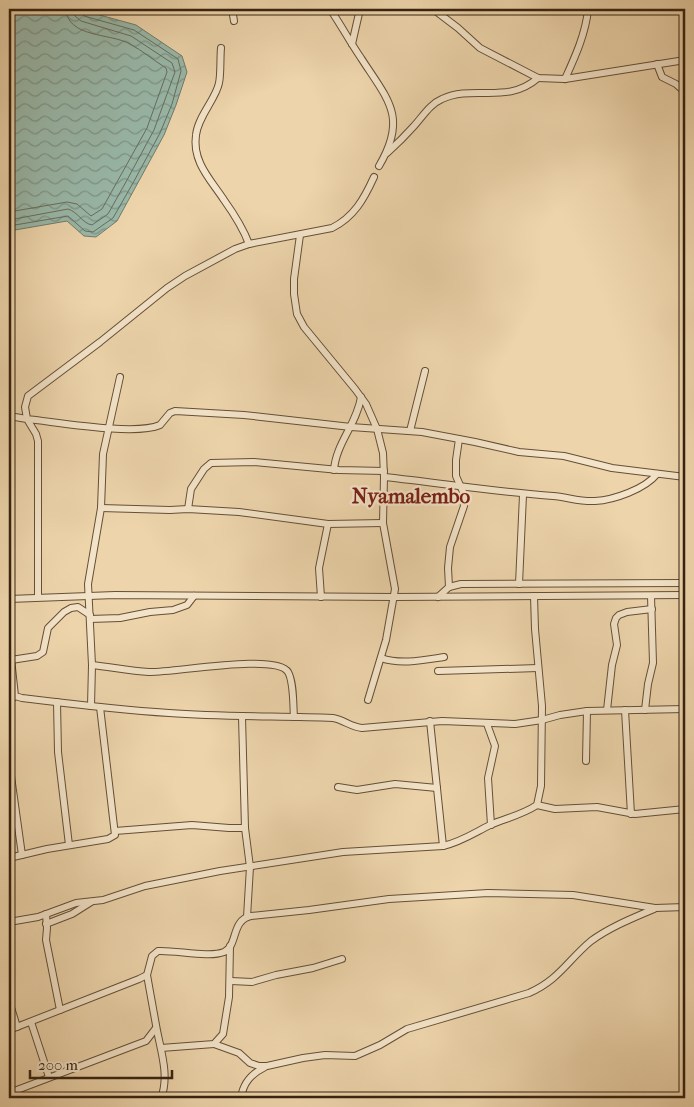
<svg xmlns="http://www.w3.org/2000/svg" width="694" height="1107" font-family="'IM FELL French Canon',serif">
  <style>
    .water { fill: url(#water-waves); stroke: #717c6c }
    .lines { fill: none; stroke-linecap: round; stroke-linejoin: round }
    .shore { stroke: #686e5c; stroke-width: 1 }
    .minor-casing { stroke: #644f37; stroke-width: 8 }
    .minor { stroke: #f3e3c8; stroke-width: 6 }
    .labels { text-anchor: middle; dominant-baseline: central; stroke-width: 4.5; stroke-linejoin: round; paint-order: stroke }
    .quarter-label { font-size: 21px; font-weight: bold; fill: #7a1f14; stroke: #f3e3c8 }
  </style>
  <defs>
    <pattern id="water-waves" width="16" height="10" patternUnits="userSpaceOnUse" patternTransform="scale(1.25)"><rect width="16" height="10" fill="#99b8a9"/><path d="M0 5q4-4 8 0t8 0" fill="none" stroke="#7e9588"/></pattern>
  </defs>
  <rect width="100%" height="100%" fill="#edd4ab"/>
  <filter id="stains"><feTurbulence type="fractalNoise" baseFrequency=".004" numOctaves="4"/><feColorMatrix values="0 0 0 0 .2 0 0 0 0 .09 0 0 0 0 .02 0 0 0 .5 -.17"/></filter>
  <radialGradient id="worn" r=".72"><stop offset=".6" stop-color="#630" stop-opacity="0"/><stop offset="1" stop-color="#630" stop-opacity=".3"/></radialGradient>
  <!-- water -->
  <polygon class="water" points="9,9 78,9 136,25 182,56 187,72 176,105 164,135 117,221 96,237 84,236 67,221 9,231"/>
  <g class="lines">
    <!-- shore -->
    <g class="shore">
      <path d="M9 212 67 202 77 204 91 216 102 209 147 128 167 72 166 68C153 60 143 51 130 44 111 33 67 38 66 9"/>
      <path d="M9 220 68 209C78 212 82 223 92 225L108 214 127 180 154 130 175 72 172 63 131 36 81 21 75 16 74 9"/>
      <polyline points="9,226 68,216 85,231 93,232 113,218 133,183 160,133 172,104 181,71 178,59 134,30 84,16 81,13 80,9"/>
    </g>
    <defs>
      <g id="minor">
        <polyline points="232,9 234,21"/>
        <path d="M330 9C341 25 350 42 361 58 388 100 408 117 379 166"/>
        <polyline points="433,9 458,28 480,48 538,78 565,79 685,60"/>
        <polyline points="352,44 360,9"/>
        <path d="M221 48C220 58 221 74 219 83 216 99 198 116 196 135 192 162 211 180 224 200 234 214 243 228 249 244"/>
        <polyline points="657,64 662,77 676,84 685,92"/>
        <path d="M565 79C575 57 586 33 588 9"/>
        <path d="M387 153C397 144 406 135 414 126 423 116 430 104 442 99 474 84 507 105 538 78"/>
        <path d="M374 177C364 199 354 217 332 228L249 244 235 249 185 276 167 288 100 342 28 396 25 407 27 419C57 422 135 436 160 425L170 413 175 411 244 415 351 427 422 432 475 442 519 452 564 456 612 468 685 477"/>
        <polyline points="300,235 294,279 294,294 297,314 304,327 355,389 366,404 377,429 383,453 384,477 383,523 395,589 386,640 368,700"/>
        <polyline points="9,416 27,419 36,434 38,441 38,597"/>
        <polyline points="410,431 425,371"/>
        <path d="M334 470C336 443 357 424 361 397"/>
        <path d="M384 477C441 483 496 492 553 496 567 497 580 502 595 501 614 500 645 489 657 474"/>
        <polyline points="101,508 170,510 188,509 239,512 328,524 383,523"/>
        <polyline points="188,509 191,489 204,469 211,463 254,462 339,470 384,471"/>
        <polyline points="519,584 523,495"/>
        <polyline points="449,587 448,568 450,547 464,506 463,492 456,476 456,460 459,439"/>
        <polyline points="321,597 319,568 328,524"/>
        <polyline points="438,597 449,587 461,584 685,583"/>
        <polyline points="9,599 115,595 394,597 685,595"/>
        <polyline points="90,619 120,618 150,612 173,610 187,605 194,596"/>
        <path d="M9 640 15 696 22 698C71 704 120 710 169 713 224 717 278 716 333 718 344 720 351 727 362 728L442 721 515 724 542 720 560 715 587 711 685 709"/>
        <path d="M381 658C401 665 424 660 444 657"/>
        <polyline points="11,660 37,656 43,652 48,628 64,612 71,608 78,607 90,615"/>
        <path d="M92 665C111 667 130 671 149 672 173 673 276 653 288 672 294 682 293 706 294 717"/>
        <polyline points="438,671 538,668"/>
        <polyline points="9,702 15,696"/>
        <polyline points="57,702 58,752 69,845"/>
        <polyline points="91,706 92,665 88,584 101,508 103,454 120,377"/>
        <polyline points="607,710 612,665 617,645 614,624 616,618 619,615 627,612 652,609"/>
        <polyline points="625,710 631,814"/>
        <polyline points="645,710 648,684 653,663 651,596"/>
        <polyline points="242,717 245,828 250,867 247,917"/>
        <polyline points="430,721 443,846"/>
        <polyline points="487,724 495,746 488,778 491,825"/>
        <polyline points="586,761 587,711"/>
        <polyline points="9,762 22,855"/>
        <polyline points="338,787 357,790 395,784 437,788"/>
        <polyline points="537,805 555,809 597,807 635,814 685,809"/>
        <polyline points="115,831 192,825 229,828 245,828"/>
        <polyline points="9,858 47,849 108,839 115,835 100,707"/>
        <polyline points="46,914 47,928 46,940 60,1010"/>
        <path d="M9 922 38 917 76 903 103 900 145 886 220 871 343 852 443 846C461 842 474 833 490 825 506 818 522 815 537 805L541 786 542 706 535 629 534 596"/>
        <polyline points="46,924 72,914 91,902"/>
        <path d="M147 975C150 992 153 1009 156 1025 160 1049 170 1075 161 1098"/>
        <polyline points="231,981 252,982 276,975 313,968 342,959"/>
        <polyline points="9,1001 17,1027"/>
        <polyline points="31,1022 49,1077"/>
        <path d="M9 1030 139 979 147 975 152 956 158 951C176 950 209 958 224 952 238 946 231 920 251 916L309 910 389 899 488 893 573 895 655 908 685 907"/>
        <path d="M214 1044 239 1053 250 1063 259 1066H267L303 1058 325 1055 355 1056 380 1045 407 1029 529 993C559 980 568 960 591 941 610 927 633 918 654 909"/>
        <polyline points="161,1048 214,1044 223,1034 229,997 230,946"/>
        <polyline points="9,1093 146,1041 156,1028"/>
        <path d="M241 1098C243 1083 251 1074 265 1067"/>
      </g>
    </defs>
    <!-- minor casing -->
    <use href="#minor" class="minor-casing"/>
    <!-- minor -->
    <use href="#minor" class="minor"/>
  </g>
  <g class="labels">
    <!-- quarter labels -->
    <g class="quarter-label">
      <text x="411" y="496">Nyamalembo</text>
    </g>
  </g>
  <!-- margin -->
  <rect width="694" height="1107" fill="none" stroke="#edd4ab" stroke-width="30"/>
  <rect x="10" y="10" width="674" height="1087" fill="none" stroke="#362310" stroke-width="2.5"/>
  <rect x="15" y="15" width="664" height="1077" fill="none" stroke="#362310"/>
  <!-- scale -->
  <path d="M30 1070v8h142v-8" fill="none" stroke="#362310" stroke-width="2.5"/>
  <text x="38" y="1070" font-size="15" fill="#362310" stroke="#f3e3c8" stroke-width="4" paint-order="stroke">200 m</text>
  <rect width="100%" height="100%" filter="url(#stains)"/>
  <rect width="100%" height="100%" fill="url(#worn)"/>
</svg>
